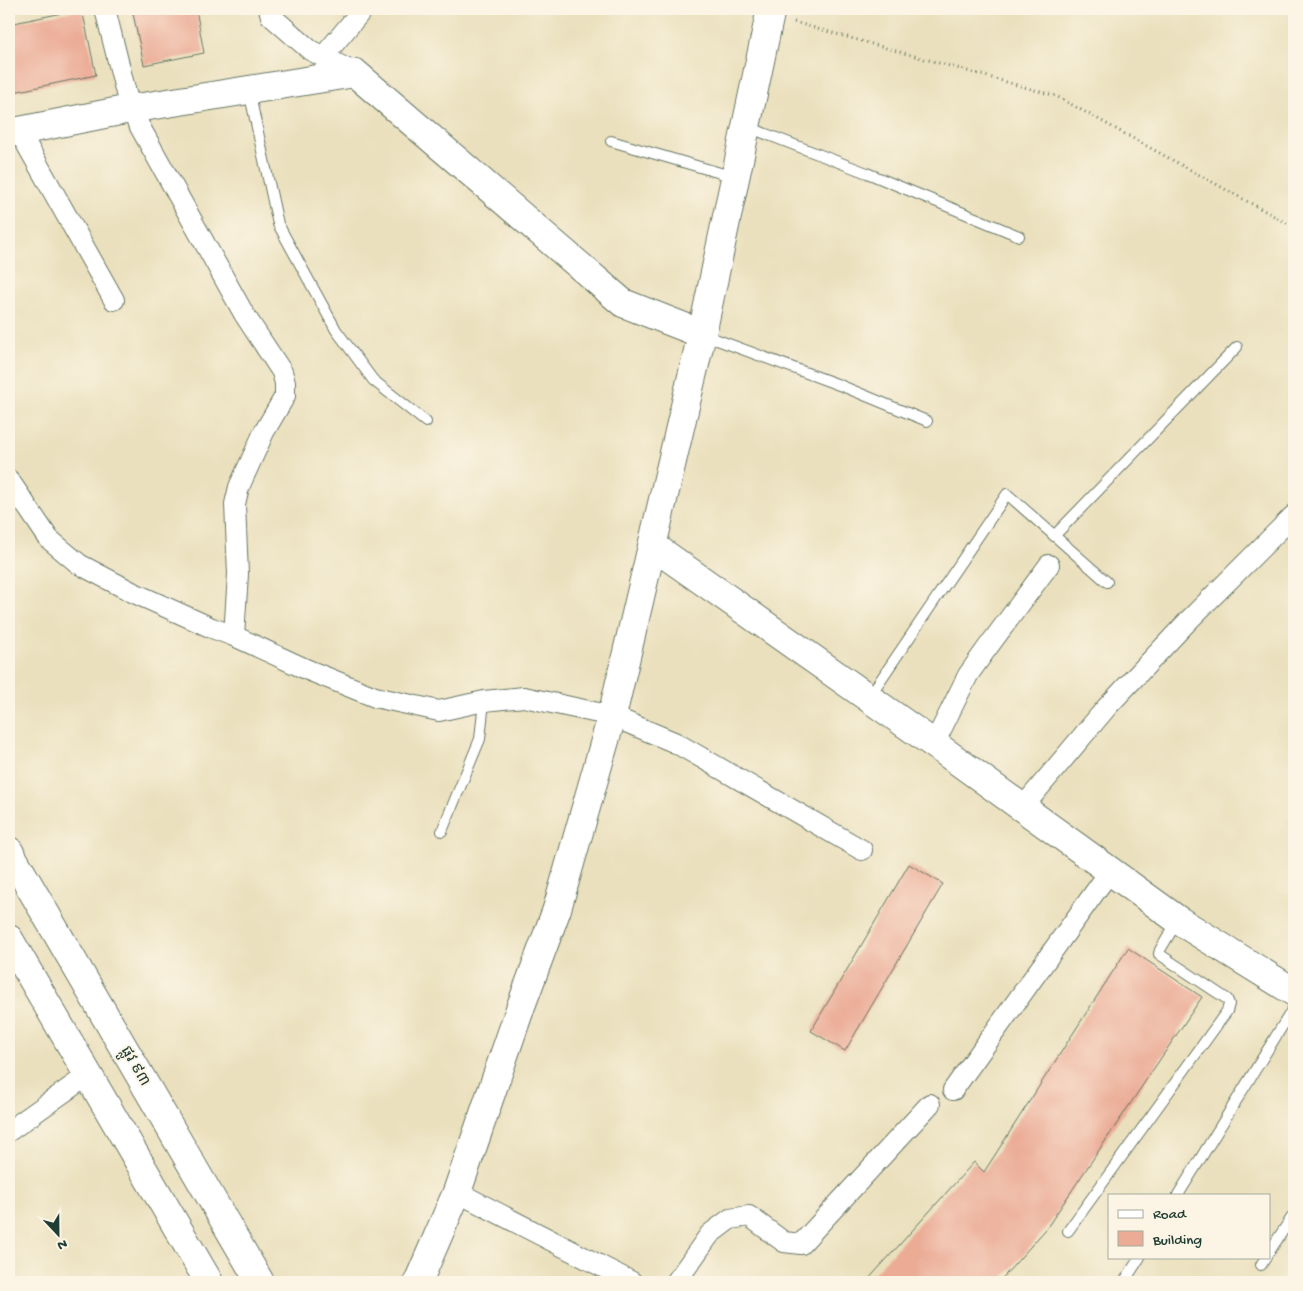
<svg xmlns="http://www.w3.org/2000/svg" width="1303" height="1291" font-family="'Gochi Hand','Noto Sans Khmer',sans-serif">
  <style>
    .building { fill: #ebab95 }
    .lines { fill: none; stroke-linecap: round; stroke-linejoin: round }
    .lane-casing { stroke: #667664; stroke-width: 12 }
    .street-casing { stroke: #667664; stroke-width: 22 }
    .secondary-casing { stroke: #667664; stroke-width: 30 }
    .path { stroke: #667664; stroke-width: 3; stroke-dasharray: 1 4; stroke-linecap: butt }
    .lane { stroke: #fff; stroke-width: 10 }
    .street { stroke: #fff; stroke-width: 20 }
    .secondary { stroke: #fff; stroke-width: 28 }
    .labels { text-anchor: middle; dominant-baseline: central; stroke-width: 4; stroke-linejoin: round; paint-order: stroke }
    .street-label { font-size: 16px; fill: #1f3d34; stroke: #fcf5e5 }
  </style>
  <rect width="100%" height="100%" fill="#fcf5e5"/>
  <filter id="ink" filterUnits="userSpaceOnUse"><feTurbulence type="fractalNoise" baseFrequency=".02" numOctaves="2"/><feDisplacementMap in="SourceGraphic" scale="10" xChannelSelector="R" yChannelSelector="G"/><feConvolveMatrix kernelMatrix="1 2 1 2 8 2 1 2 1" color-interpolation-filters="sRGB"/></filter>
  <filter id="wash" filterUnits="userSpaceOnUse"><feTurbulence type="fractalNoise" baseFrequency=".0096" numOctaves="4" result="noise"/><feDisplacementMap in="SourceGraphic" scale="20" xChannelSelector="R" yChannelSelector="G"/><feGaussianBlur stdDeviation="1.12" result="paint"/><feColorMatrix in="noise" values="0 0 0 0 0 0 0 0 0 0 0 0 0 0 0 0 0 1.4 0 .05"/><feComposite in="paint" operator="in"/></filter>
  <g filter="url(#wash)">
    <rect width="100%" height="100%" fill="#eae0bd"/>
    <g id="blocks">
      <!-- building -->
      <g class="building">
        <polygon points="82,9 96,75 9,93 9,24"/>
        <polygon points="132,9 196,9 204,53 144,65"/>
        <polygon points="909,864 943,884 845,1051 811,1031"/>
        <polygon points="1128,948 1202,997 1046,1229 999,1282 866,1282 974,1162 984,1172"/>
      </g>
    </g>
  </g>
  <g filter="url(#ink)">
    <use href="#blocks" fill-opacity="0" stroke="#667664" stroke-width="1"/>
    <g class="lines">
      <defs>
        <g id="lane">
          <polyline points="249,91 278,224 336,330 373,380 426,422"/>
          <polyline points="748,127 867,173 1019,236"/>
          <polyline points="611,141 734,177"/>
          <polyline points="704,335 842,386 927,421"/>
          <polyline points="1054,536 1237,347"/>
          <polyline points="869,697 1007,494 1107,582"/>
          <polyline points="442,831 480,739 484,701"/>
          <polyline points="1178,1195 1294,1007"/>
          <polyline points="1068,1231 1227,1011 1229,1004 1227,999 1159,954 1160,950 1178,920"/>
          <polyline points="1269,1252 1294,1214"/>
          <polyline points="1261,1265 1266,1257"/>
          <polyline points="1124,1282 1140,1257"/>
        </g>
        <g id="street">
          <polyline points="105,9 130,109 244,314 282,372 285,383 285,396 264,432 239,487 235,504 238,574 234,636"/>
          <polyline points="269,9 271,16 310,50 355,73"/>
          <polyline points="323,57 363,9"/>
          <polyline points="19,131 114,300"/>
          <polyline points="9,480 49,539 79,564 132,592 212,628 234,636 308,670 375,697 439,711 484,701 524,697 612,716 676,743 862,850"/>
          <polyline points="934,744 968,675 985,651 1049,565"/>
          <polyline points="1022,808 1107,707 1188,621 1294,515"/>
          <polyline points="953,1090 1110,871"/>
          <polyline points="9,1131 88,1075"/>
          <polyline points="457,1192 632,1282"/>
          <polyline points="676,1282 710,1234 730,1219 749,1216 784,1242 801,1244 930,1104"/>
        </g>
        <g id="secondary">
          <polyline points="9,133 130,109 355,73 623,303 702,334"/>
          <polyline points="653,546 934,744 1178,920 1294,992"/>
          <polyline points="9,851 260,1282"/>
          <polyline points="9,939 209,1282"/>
          <polyline points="418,1282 457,1192 521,1006 557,909 612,716 702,334 771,9"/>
        </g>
      </defs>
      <!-- lane casing -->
      <use href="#lane" class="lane-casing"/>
      <!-- street casing -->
      <use href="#street" class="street-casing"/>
      <!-- secondary casing -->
      <use href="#secondary" class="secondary-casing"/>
      <!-- path -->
      <polyline class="path" points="794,22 1056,96 1294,227"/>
      <!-- lane -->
      <use href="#lane" class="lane"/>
      <!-- street -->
      <use href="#street" class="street"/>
      <!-- secondary -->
      <use href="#secondary" class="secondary"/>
    </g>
  </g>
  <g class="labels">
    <!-- street labels -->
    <g class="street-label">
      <text transform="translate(134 1067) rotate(60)">ផ្លូវ ៩៣</text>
    </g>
  </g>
  <!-- margin -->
  <rect width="1303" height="1291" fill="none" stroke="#fcf5e5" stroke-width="30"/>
  <!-- legend -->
  <rect x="1108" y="1194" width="162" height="65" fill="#fcf5e5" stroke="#a4ab9e"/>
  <rect x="1118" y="1210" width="25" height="8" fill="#ffffff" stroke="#a4ab9e"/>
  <text x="1153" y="1218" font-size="15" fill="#1f3d34">Road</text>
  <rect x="1118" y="1231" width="25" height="15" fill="#ebab95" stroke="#a4ab9e"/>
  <text x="1153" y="1244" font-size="15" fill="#1f3d34">Building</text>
  <!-- north arrow -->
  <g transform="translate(58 1234) rotate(158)" stroke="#fcf5e5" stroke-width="4" paint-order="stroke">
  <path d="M0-4L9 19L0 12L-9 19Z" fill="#1f3d34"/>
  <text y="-8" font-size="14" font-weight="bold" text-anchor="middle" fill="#1f3d34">N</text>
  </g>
</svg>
